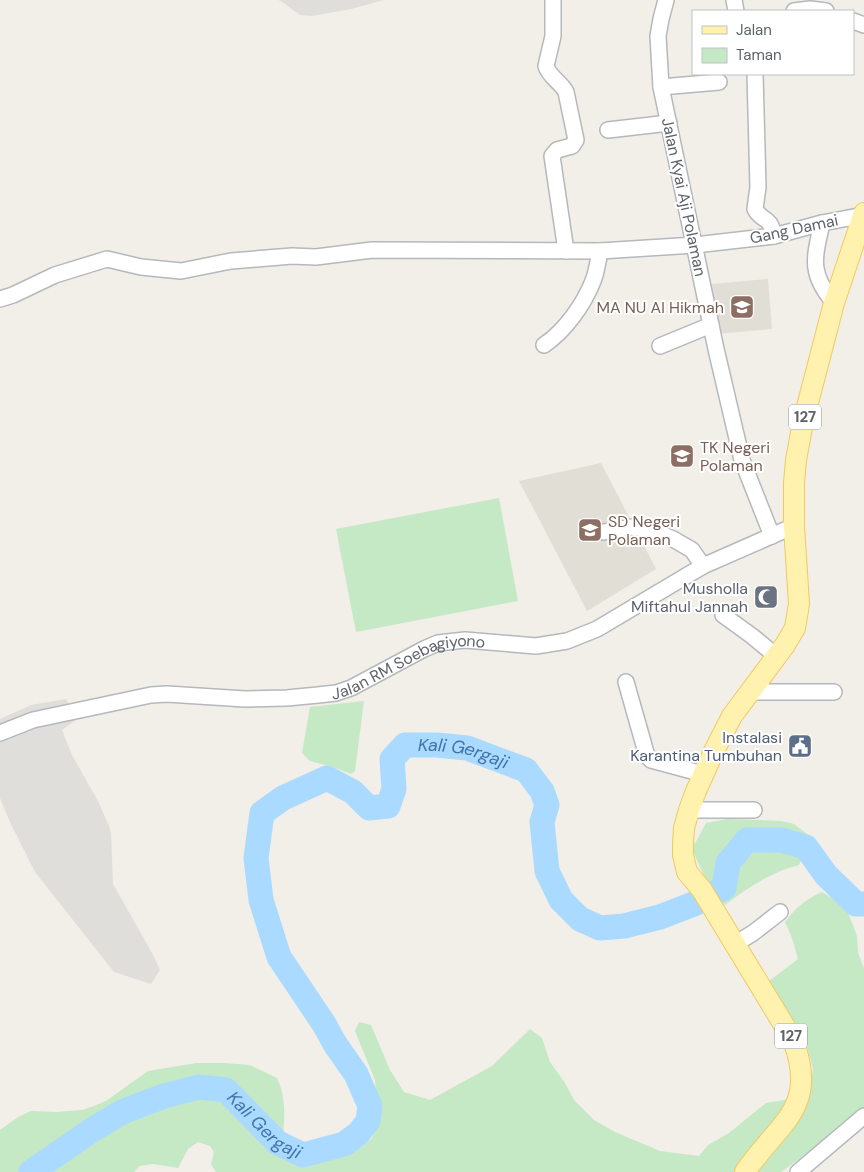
<svg xmlns="http://www.w3.org/2000/svg" width="864" height="1172" font-family="'DM Sans',sans-serif">
  <style>
    .industrial { fill: #e0deda }
    .education { fill: #e1ded6 }
    .green { fill: #c5e8c5 }
    .lines { fill: none; stroke-linecap: round; stroke-linejoin: round }
    .river { stroke: #aadaff; stroke-width: 25 }
    .minor-casing { stroke: #b5b8bc; stroke-width: 18 }
    .major-casing { stroke: #f2c960; stroke-width: 22 }
    .minor { stroke: #fff; stroke-width: 15 }
    .major { stroke: #fff2af; stroke-width: 20 }
    .labels { text-anchor: middle; dominant-baseline: central; stroke-width: 4; stroke-linejoin: round; paint-order: stroke }
    .shield { fill: #fff; stroke: #8f9295; stroke-width: 1 }
    .shield-label { font-size: 15px; font-weight: bold; fill: #5f6368 }
    .street-label { font-size: 16px; fill: #5f6368; stroke: #fff }
    .education-label { font-size: 16px; fill: #785e54; stroke: #fff; text-anchor: start }
    .worship-label { font-size: 16px; fill: #5b616d; stroke: #fff; text-anchor: end }
    .service-label { font-size: 16px; fill: #4e5e75; stroke: #fff; text-anchor: end }
    .water-label { font-size: 18px; font-style: italic; fill: #4174aa; stroke: #fff }
  </style>
  <rect width="100%" height="100%" fill="#f1efe8"/>
  <!-- industrial -->
  <g class="industrial">
    <polygon points="278,0 384,0 351,9 312,16 300,15 281,1"/>
    <polygon points="66,699 77,719 62,730 72,755 98,801 109,826 111,833 113,884 152,953 160,970 151,984 114,972 35,872 9,820 0,798 0,719 31,705"/>
  </g>
  <!-- education -->
  <g class="education">
    <polygon points="768,279 772,329 716,334 712,284"/>
    <polygon points="601,463 656,569 587,611 519,481"/>
  </g>
  <!-- green -->
  <g class="green">
    <polygon points="499,498 518,601 356,632 336,529"/>
    <polygon points="364,701 355,771 351,774 333,767 310,761 302,753 310,707"/>
    <path d="M728 819 781 821 794 824 812 838 799 865C771 872 747 888 725 905L705 878 692 849 706 823Z"/>
    <path d="M822 892 846 907 857 936 858 953 864 968V1118H855L781 1172H216L211 1164 214 1152 210 1146 198 1142 188 1149 178 1168 153 1164 140 1166 134 1172H0V1130L18 1117 31 1111 56 1112 82 1110 94 1106 106 1101 148 1071 197 1063H224L250 1065 277 1078C288 1102 284 1125 281 1150L305 1161H312L342 1155 362 1147 372 1138 378 1120 375 1080 355 1031 359 1022 371 1025 390 1070 404 1092 430 1100 492 1066 530 1029 542 1038 550 1062 565 1083 574 1100 594 1120 615 1132 660 1151 699 1156 708 1145 729 1133 766 1103 808 1096 813 1069 805 1039 792 1021 769 981 798 959 792 938 785 922C795 908 806 899 822 892Z"/>
  </g>
  <g class="lines">
    <!-- river -->
    <path class="river" id="s1" d="M31 1172 92 1130 122 1112 164 1096 199 1087 226 1090 278 1143 303 1155 344 1144 358 1134 368 1121 370 1106 356 1074 335 1044 324 1024 279 957 261 900 256 858 262 813 283 798 327 778 353 792 369 808 388 806 394 789 392 759 405 745H437L467 748 526 770 542 791 547 805 542 822 547 871 561 900 580 919 600 928 624 926 660 917 696 903 724 888 728 863 747 840H781L806 847 826 875 856 904H864"/>
    <defs>
      <g id="minor">
        <path d="M553 0V36L546 66C549 77 561 82 566 92L576 140 572 146 557 150 552 156 566 251"/>
        <polyline points="666,0 661,19 658,36 661,87 716,349 742,460 772,536"/>
        <polyline points="734,0 736,11"/>
        <polyline points="794,11 810,9 826,11"/>
        <polyline points="853,21 864,25"/>
        <path d="M755 74 758 187 755 209C762 223 770 214 774 236"/>
        <polyline points="661,87 719,82"/>
        <polyline points="608,130 669,123"/>
        <path d="M822 223C814 259 809 273 834 303"/>
        <polyline points="0,299 13,295 55,275 107,259 141,267 181,271 231,261 292,256 316,257 372,250 600,251 695,245 774,236 822,223 864,215"/>
        <path d="M544 345C565 331 584 304 593 281 597 271 598 261 600 251"/>
        <polyline points="660,346 711,325"/>
        <polyline points="604,532 631,527 651,530 673,539 692,550 703,566"/>
        <polyline points="723,615 752,636 776,656"/>
        <polyline points="626,682 647,756 651,760 703,774"/>
        <polyline points="749,692 834,692"/>
        <path id="s2" d="M0 733 33 720 151 695 167 694 245 699 287 698 318 695 336 693 351 688 424 649 438 643 465 640 536 646 567 641 597 629 703 566 794 526"/>
        <polyline points="689,810 754,810"/>
        <polyline points="735,944 753,933 780,912"/>
        <polyline points="798,1172 864,1116"/>
      </g>
      <path id="major" d="M745 1172C778 1123 819 1109 793 1040L702 890 687 872 683 855V844L684 828 689 810 696 791 714 751 732 716 785 645 795 628 799 604 794 526V483L796 460 803 422 834 303 864 213"/>
    </defs>
    <!-- minor casing -->
    <use href="#minor" class="minor-casing"/>
    <!-- major casing -->
    <use href="#major" class="major-casing"/>
    <!-- minor -->
    <use href="#minor" class="minor"/>
    <!-- major -->
    <use href="#major" class="major"/>
  </g>
  <!-- icons -->
  <defs>
    <symbol id="school-square" viewBox="-11 -11 22 22"><rect x="-9" y="-9" width="18" height="18" rx="4" fill="#8d6e63" stroke="#fff"/><path d="M0-5L7-2L0 1L-7-2ZM-4 1L0 2.5L4 1V4Q0 6-4 4Z" fill="#fff"/></symbol>
    <symbol id="mosque-square" viewBox="-11 -11 22 22"><rect x="-9" y="-9" width="18" height="18" rx="4" fill="#6b7280" stroke="#fff"/><path d="M3.5-4.9A6 6 0 1 0 3.5 4.9A5 5 0 1 1 3.5-4.9Z" fill="#fff"/></symbol>
    <symbol id="civic-square" viewBox="-11 -11 22 22"><rect x="-9" y="-9" width="18" height="18" rx="4" fill="#5c6f8a" stroke="#fff"/><path d="M-.6-6.5H3V-4.5H.6V-3L4-1V1h2V6H-6V1h2V-1L-.6-3ZM-1.2 2.5V6h2.4V2.5Z" fill="#fff"/></symbol>
  </defs>
  <g fill-rule="evenodd">
    <use href="#school-square" x="728" y="293" width="28" height="28"/>
    <use href="#school-square" x="668" y="442" width="28" height="28"/>
    <use href="#school-square" x="576" y="516" width="28" height="28"/>
    <use href="#mosque-square" x="752" y="583" width="28" height="28"/>
    <use href="#civic-square" x="786" y="732" width="28" height="28"/>
  </g>
  <g class="labels">
    <!-- shield labels -->
    <g class="shield">
      <rect x="789" y="404.5" width="32" height="25" rx="4"/>
      <rect x="775" y="1023.5" width="32" height="25" rx="4"/>
    </g>
    <g class="shield-label">
      <text x="805" y="417">127</text>
      <text x="791" y="1036">127</text>
    </g>
    <!-- street labels -->
    <g class="street-label">
      <text transform="translate(684 197) rotate(78)">Jalan Kyai Aji Polaman</text>
      <text transform="translate(794 229) rotate(-12)">Gang Damai</text>
      <text stroke="none"><textPath href="#s2" startOffset="420">Jalan RM Soebagiyono</textPath></text>
    </g>
    <!-- education labels -->
    <g class="education-label">
      <text x="724" y="307" text-anchor="end">MA NU Al Hikmah</text>
      <text x="700" y="447">TK Negeri<tspan x="700" dy="18">Polaman</tspan></text>
      <text x="608" y="521">SD Negeri<tspan x="608" dy="18">Polaman</tspan></text>
    </g>
    <!-- worship labels -->
    <g class="worship-label">
      <text x="748" y="588">Musholla<tspan x="748" dy="18">Miftahul Jannah</tspan></text>
    </g>
    <!-- service labels -->
    <g class="service-label">
      <text x="782" y="737">Instalasi<tspan x="782" dy="18">Karantina Tumbuhan</tspan></text>
    </g>
    <!-- water labels -->
    <g class="water-label">
      <text stroke="none"><textPath href="#s1" startOffset="1005">Kali Gergaji</textPath></text>
      <text stroke="none"><textPath href="#s1" startOffset="270">Kali Gergaji</textPath></text>
    </g>
  </g>
  <!-- legend -->
  <rect x="692" y="10" width="162" height="65" fill="#ffffff" stroke="#bfc1c3"/>
  <rect x="702" y="26" width="25" height="8" fill="#fff2af" stroke="#bfc1c3"/>
  <text x="736" y="35" font-size="15" fill="#5f6368">Jalan</text>
  <rect x="702" y="48" width="25" height="15" fill="#c5e8c5" stroke="#bfc1c3"/>
  <text x="736" y="60" font-size="15" fill="#5f6368">Taman</text>
</svg>
